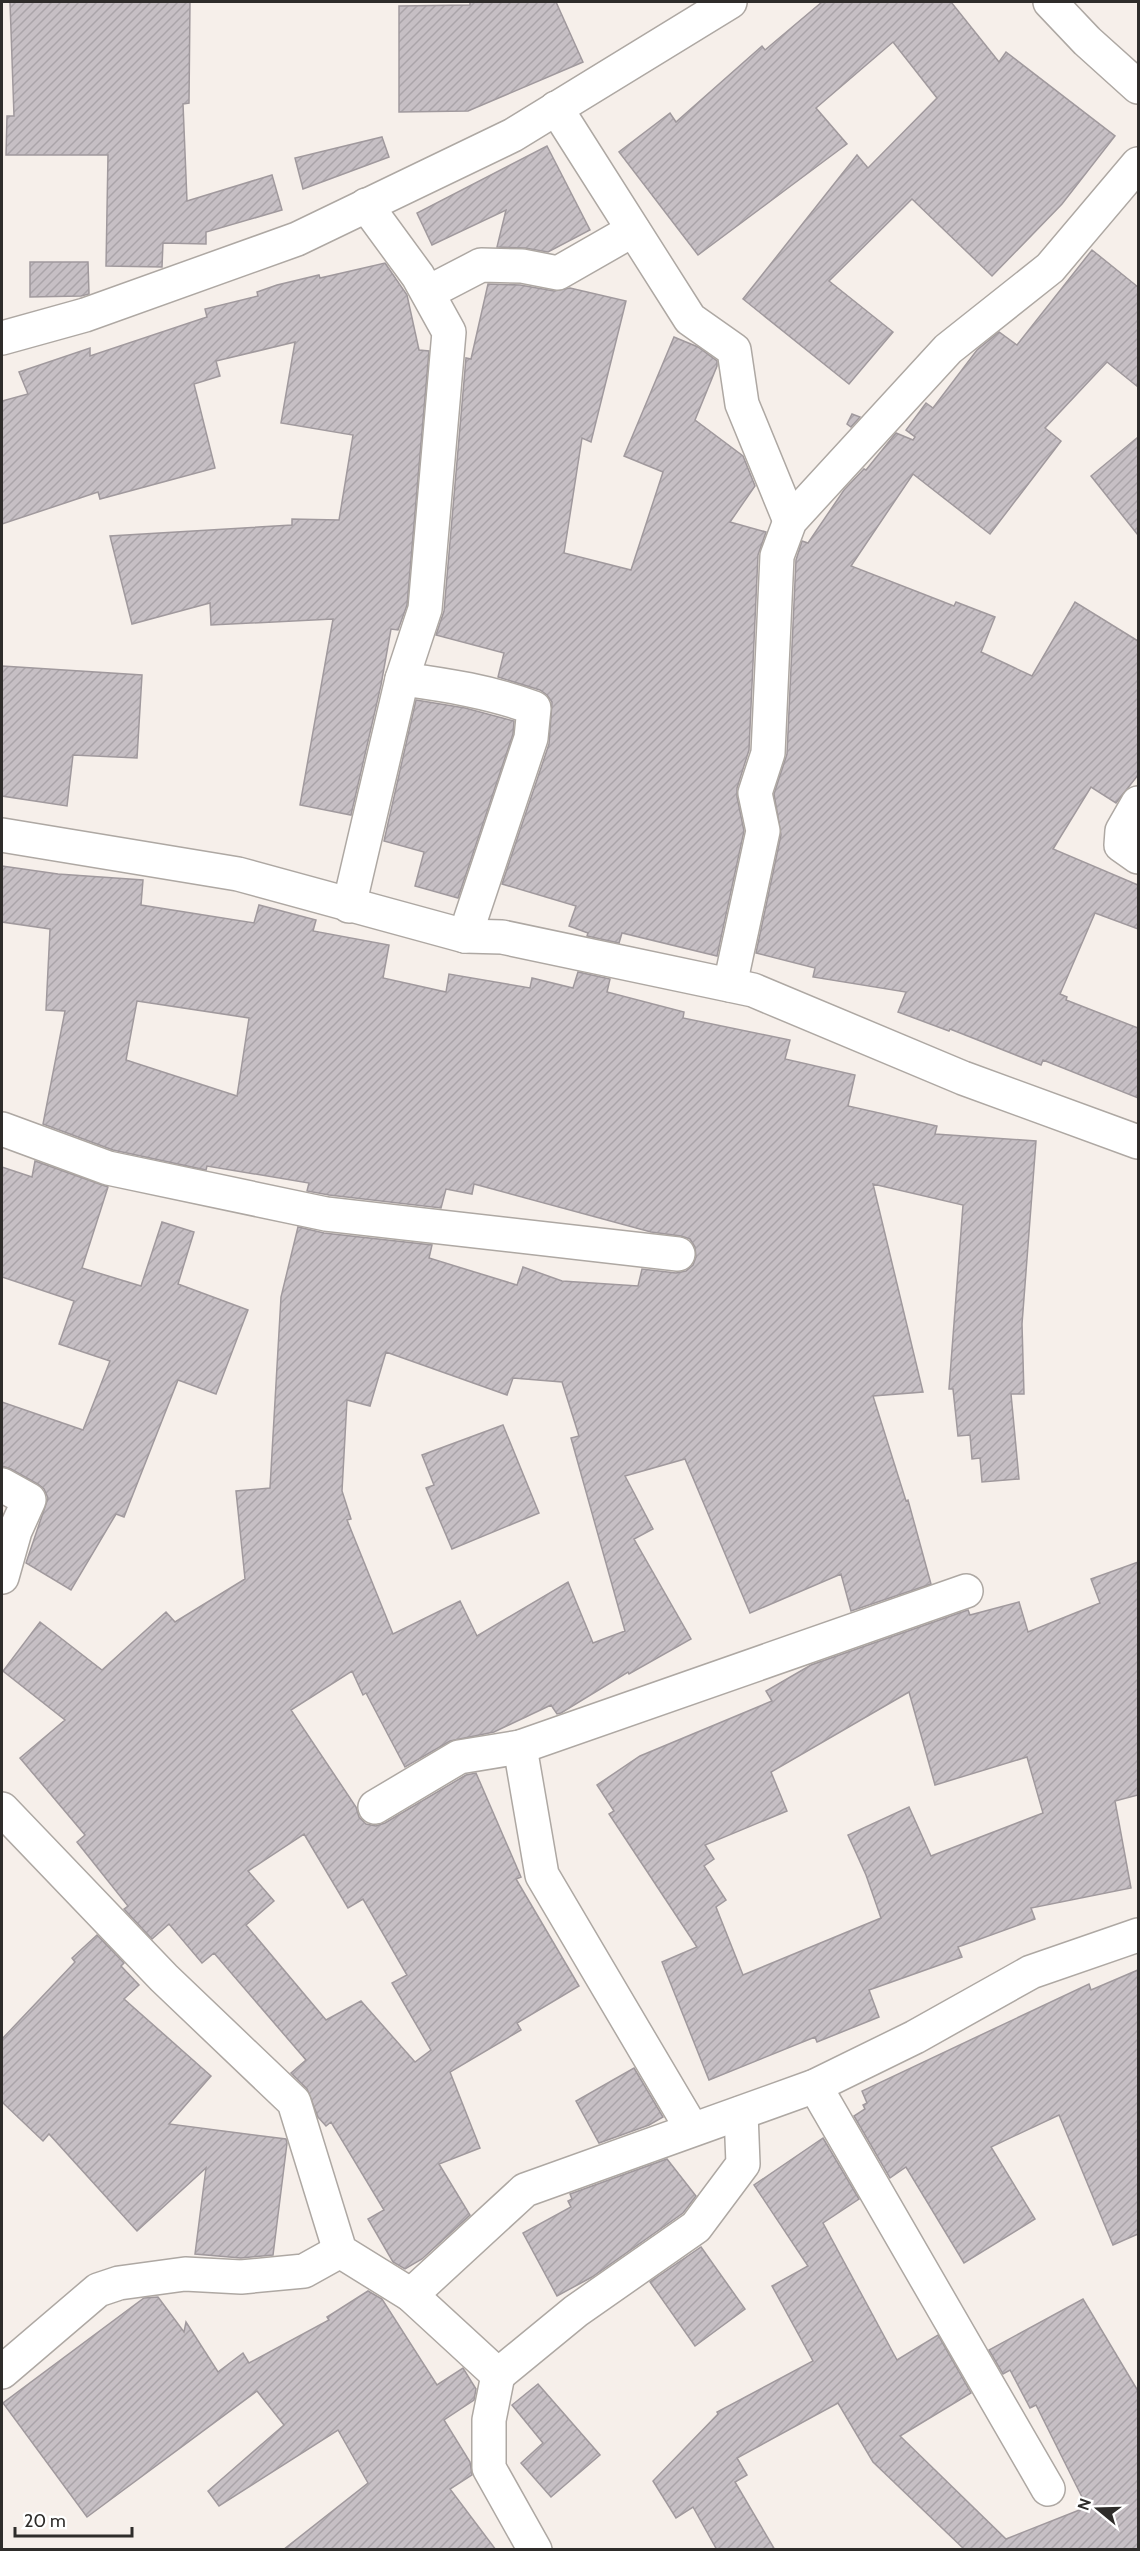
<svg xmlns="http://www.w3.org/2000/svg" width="1140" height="2551" font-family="Cabin,sans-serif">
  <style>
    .building { fill: url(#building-hatch); stroke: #a0999d; stroke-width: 1.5; fill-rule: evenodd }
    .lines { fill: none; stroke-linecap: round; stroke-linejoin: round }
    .minor-casing { stroke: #aea8a3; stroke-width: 36 }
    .tertiary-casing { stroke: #aea8a3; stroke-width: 36 }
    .minor { stroke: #fff; stroke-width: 33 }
    .tertiary { stroke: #fff; stroke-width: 33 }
  </style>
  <defs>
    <pattern id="building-hatch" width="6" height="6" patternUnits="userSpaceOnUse" patternTransform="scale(1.5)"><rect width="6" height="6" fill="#c6bfc4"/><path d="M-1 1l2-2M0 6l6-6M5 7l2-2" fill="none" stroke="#aaa4a9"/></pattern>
  </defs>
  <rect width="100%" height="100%" fill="#f6efea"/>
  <!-- building -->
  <g class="building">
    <polygon points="10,2 190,2 189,103 183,104 187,201 272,175 282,210 206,232 206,244 163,243 162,267 106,266 108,155 6,155 7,116 14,116"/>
    <polygon points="470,2 556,2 583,62 468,111 399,112 399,6 470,5"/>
    <polygon points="822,2 951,2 999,62 1006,52 1115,136 1062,204 992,276 912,199 829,281 893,332 849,384 743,299 857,155 868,168 937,98 893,42 816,108 847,144 698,255 619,152 670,113 676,122 762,46 765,50"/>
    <polygon points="382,137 389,157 303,189 295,158"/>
    <polygon points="547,146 590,230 548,252 525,248 497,247 506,210 432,245 417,213"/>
    <polygon points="1092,250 1138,287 1138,387 1107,362 1045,428 1061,441 990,534 913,474 851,566 954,606 956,602 995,617 981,652 1032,676 1075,602 1138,641 1138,775 1116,803 1091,787 1053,849 1138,885 1138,929 1095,913 1060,994 1067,997 1066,1000 1138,1028 1138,1098 1043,1060 1041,1065 950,1029 949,1031 898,1012 906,992 813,977 815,968 756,953 781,835 774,794 787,754 796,560 802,541 808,543 844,490 864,469 866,470 896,433 913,440 915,437 906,430 926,403 933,408 977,350 999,332 1017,345"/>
    <polygon points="30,262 88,262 89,294 81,296 30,297"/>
    <polygon points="385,263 407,295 419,350 429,351 407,605 398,630 391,629 381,685 351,815 300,805 333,619 211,625 210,603 132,624 110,536 292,525 292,519 339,520 353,435 281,423 295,342 216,361 220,376 194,384 215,468 100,499 98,492 2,524 2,401 28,394 19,372 90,348 90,356 207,317 205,309 258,296 257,292 277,285 319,275 320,278"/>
    <polygon points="488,284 520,285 554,291 570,288 626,301 591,442 582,438 564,553 631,570 663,472 624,456 674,337 698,347 717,361 717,366 695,420 743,456 755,486 730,522 766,532 758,555 749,750 737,788 737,797 744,831 717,956 622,933 619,943 587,936 588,933 569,926 576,906 502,884 549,744 552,702 547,695 540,690 498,677 504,653 436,635 444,611 466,358 471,359"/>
    <polygon points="852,414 860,417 851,427 847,424"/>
    <polygon points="1138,437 1138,535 1091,476"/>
    <polygon points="2,666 142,675 137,758 73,755 67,806 2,796"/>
    <polygon points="416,700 465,708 514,721 513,734 458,898 415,886 424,852 384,841"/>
    <path d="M2 866 58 874 143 880 141 905 254 923 259 905 316 920 313 931 389 945 383 978 446 992 449 974 530 988 532 978 573 988 578 972 610 979 607 992 684 1012 683 1018 790 1040 785 1059 855 1075 848 1106 937 1126 935 1134 1036 1141 1022 1324 1024 1394H1011L1019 1479 982 1482 980 1458 972 1459 970 1435 958 1436 953 1389H949L963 1205 873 1184 923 1392 873 1396 906 1501 908 1500 931 1584 851 1611 841 1574 750 1613 685 1459 625 1476 653 1529 634 1539 691 1639 629 1674 628 1672 561 1713 557 1714 551 1705 494 1732 450 1741 405 1767 366 1693 363 1695 352 1671 291 1710 356 1807 359 1817 366 1824 376 1826 385 1823 466 1775 476 1773 521 1877 516 1879 579 1986 517 2023 521 2030 450 2072 480 2148 439 2164 470 2215 422 2259 405 2269 393 2262 368 2219 384 2210 331 2122 326 2126 318 2117 307 2089 291 2073 306 2060 214 1953 202 1963 169 1924 152 1939 124 1909 128 1906 77 1842 85 1835 20 1758 65 1720 3 1671 40 1622 102 1670 166 1612 175 1622 245 1579 236 1491 270 1488 281 1297 298 1227 324 1233 432 1245 429 1258 517 1285 523 1267 562 1281 638 1286 642 1269 676 1273 686 1271 693 1265 696 1257 695 1247 690 1239 681 1236 651 1232 474 1184 472 1194 446 1189 441 1208 329 1195 307 1191 309 1183 207 1166 206 1170 113 1150 43 1124 65 1011 46 1010 50 929 2 922ZM137 1001 249 1018 237 1096 126 1060ZM386 1352 507 1395 513 1378 562 1382 579 1436 571 1438 625 1631 593 1643 568 1582 477 1636 460 1601 393 1634 347 1520 351 1519 342 1491 347 1400 370 1406ZM304 1834 348 1908 363 1899 407 1975 392 1983 431 2050 415 2062 361 2001 326 2020 246 1925 274 1901 248 1871Z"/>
    <polygon points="35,1161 108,1187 82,1268 141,1286 162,1222 194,1232 178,1284 248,1310 216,1394 178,1380 124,1517 116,1514 71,1590 26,1563 48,1498 44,1489 38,1484 11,1469 2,1466 2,1402 83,1430 110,1361 59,1344 74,1301 2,1277 2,1167 32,1177"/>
    <polygon points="503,1425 539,1513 452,1549 426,1488 434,1485 422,1455"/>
    <path d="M1138 1562V1795L1115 1801 1131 1888 1031 1908 1035 1919 958 1947 962 1957 869 1990 879 2017 817 2042 815 2037 709 2080 662 1962 697 1947 609 1814 614 1811 597 1785 640 1756 772 1701 766 1691 811 1665 968 1610 970 1615 1019 1602 1028 1632 1100 1603 1091 1579ZM909 1692 935 1785 1027 1757 1043 1813 931 1856 909 1807 848 1835 866 1875 881 1918 743 1975 716 1907 726 1900 704 1866 714 1859 705 1845 787 1811 771 1772Z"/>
    <polygon points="97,1935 124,1963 121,1966 139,1985 124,1999 211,2076 169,2124 286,2139 287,2143 273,2255 241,2258 195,2254 206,2168 137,2231 49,2134 43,2141 2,2102 2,2039 75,1962 72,1958"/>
    <polygon points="1138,1970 1138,2234 1113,2245 1059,2115 991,2147 1035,2219 964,2263 906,2167 890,2178 854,2116 865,2109 863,2105 867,2103 862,2091 1089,1984 1091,1990"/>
    <polygon points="634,2068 663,2117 649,2125 599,2143 576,2101"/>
    <polygon points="823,2138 859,2199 823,2223 897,2360 938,2335 971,2393 900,2436 1006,2539 1087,2507 1036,2405 1030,2408 1010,2370 1003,2374 989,2350 1083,2299 1138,2391 1138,2550 965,2550 873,2462 838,2403 737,2458 747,2475 735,2482 775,2550 717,2550 693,2507 676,2518 653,2481 718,2414 717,2412 813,2361 772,2286 808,2266 754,2185"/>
    <polygon points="667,2159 696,2196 683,2213 592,2277 557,2296 523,2233 571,2207 568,2201 572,2199 570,2194"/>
    <polygon points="701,2247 745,2309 695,2346 650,2282"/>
    <polygon points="368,2291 382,2299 437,2385 463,2368 476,2389 474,2400 444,2420 470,2462 472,2475 450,2489 496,2550 283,2550 368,2483 338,2430 219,2506 208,2491 284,2425 257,2391 87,2517 3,2403 144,2298 158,2297 184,2332 186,2322 218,2372 243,2353 249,2363 329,2320 327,2317"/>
    <polygon points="538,2384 600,2455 551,2497 521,2463 543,2443 512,2405"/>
  </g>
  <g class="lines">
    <defs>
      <g id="minor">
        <polyline points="1050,2 1087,41 1138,87"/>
        <polyline points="556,108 690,319 734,350 742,404 790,521"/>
        <polyline points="429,292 481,265 522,266 558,273 633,230"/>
        <path d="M402 679C447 685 491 692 534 708L531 738 465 936"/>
        <polyline points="1138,803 1122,831 1121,845 1138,857"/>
        <polyline points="2,835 238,874 465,936 502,937 753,990 963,1078 1138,1142"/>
        <polyline points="349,906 402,679 425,609 449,332 418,276 366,205"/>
        <polyline points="730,985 763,831 755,793 768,753 777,556 790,521 948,349 1050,268 1138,164"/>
        <polyline points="2,1129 108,1168 326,1214 678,1254"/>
        <polyline points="2,1485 29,1500 15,1531 2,1577"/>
        <polyline points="520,1747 542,1875 692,2129"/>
        <polyline points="375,1807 459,1757 520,1747 966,1591"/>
        <polyline points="2,1809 164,1978 294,2102 340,2251 411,2295 498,2375 489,2420 489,2468 535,2550"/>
        <polyline points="815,2086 1048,2489"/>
        <polyline points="411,2295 525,2190 815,2086 915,2037 1031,1972 1138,1935"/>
        <polyline points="2,2372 98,2290 119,2283 185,2274 241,2277 304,2271 340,2251"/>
        <polyline points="498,2375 576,2311 696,2227 743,2164 741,2113"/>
      </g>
      <polyline id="tertiary" points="2,338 85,315 297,239 513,135 730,2"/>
    </defs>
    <!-- minor casing -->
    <use href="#minor" class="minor-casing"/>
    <!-- tertiary casing -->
    <use href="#tertiary" class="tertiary-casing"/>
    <!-- minor -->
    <use href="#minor" class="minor"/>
    <!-- tertiary -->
    <use href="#tertiary" class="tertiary"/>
  </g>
  <!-- border -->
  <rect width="1140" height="2551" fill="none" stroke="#2e2c2a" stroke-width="6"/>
  <!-- north arrow -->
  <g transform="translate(1098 2509) rotate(289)" stroke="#ffffff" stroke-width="4.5" paint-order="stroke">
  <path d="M0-4.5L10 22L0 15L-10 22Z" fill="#2e2c2a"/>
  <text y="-9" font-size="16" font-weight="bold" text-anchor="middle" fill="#2e2c2a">N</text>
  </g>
  <!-- scale -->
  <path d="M15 2527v9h117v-9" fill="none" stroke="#2e2c2a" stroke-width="3"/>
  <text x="24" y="2527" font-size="18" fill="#2e2c2a" stroke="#ffffff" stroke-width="4.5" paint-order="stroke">20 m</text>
</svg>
